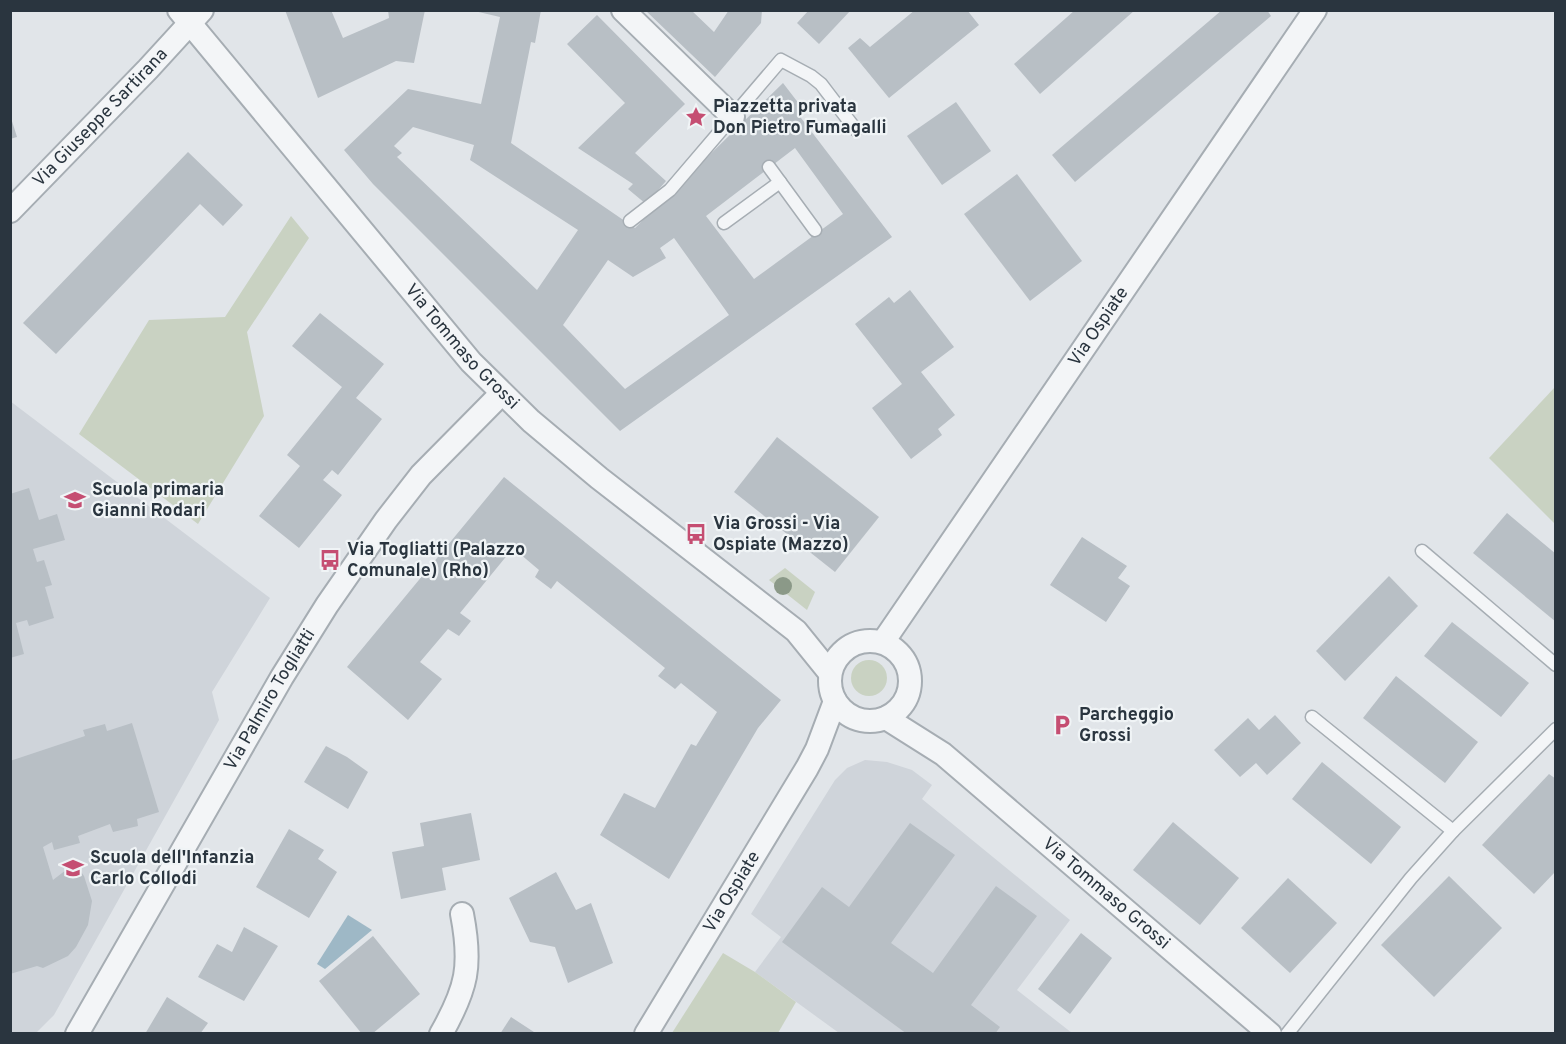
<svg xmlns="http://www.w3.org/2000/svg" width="1566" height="1044" font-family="Overpass,sans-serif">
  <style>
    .built { fill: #cfd4da }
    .green { fill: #c9d2c2 }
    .water { fill: #9eb8c6 }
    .building { fill: #b8bfc5; fill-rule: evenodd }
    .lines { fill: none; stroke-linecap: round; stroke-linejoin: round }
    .lane-casing { stroke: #a6adb3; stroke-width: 15 }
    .street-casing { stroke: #a6adb3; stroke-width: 26 }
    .lane { stroke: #f3f5f7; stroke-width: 12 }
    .street { stroke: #f3f5f7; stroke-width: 22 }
    .tree { fill: #8b9988 }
    .labels { text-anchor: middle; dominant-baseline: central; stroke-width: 4.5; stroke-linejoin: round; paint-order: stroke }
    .poi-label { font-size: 18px; font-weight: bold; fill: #2a353f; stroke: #f0f4f6; text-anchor: start }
    .street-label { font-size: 18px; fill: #2a353f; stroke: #f0f4f6 }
  </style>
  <rect width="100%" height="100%" fill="#e1e5e9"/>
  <!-- built -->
  <g class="built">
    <polygon points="10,401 270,598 212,692 219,720 54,1015 35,1034 10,1033"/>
    <polygon points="865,760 887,762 912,770 932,785 922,799 1070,920 1017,990 1072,1033 839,1033 755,972 781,937 751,914 835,780 847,768"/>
  </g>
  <!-- green -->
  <g class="green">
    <polygon points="291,216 309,238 247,332 264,416 198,524 79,434 149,320 225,317"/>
    <polygon points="1555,387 1555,524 1489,458"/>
    <polygon points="785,568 815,592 807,610 769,580"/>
    <circle cx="869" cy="678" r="18"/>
    <polygon points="723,953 755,972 796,1002 778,1033 672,1033"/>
  </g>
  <!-- water -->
  <polygon class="water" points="348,915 372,930 325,969 317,964"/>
  <!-- building -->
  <g class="building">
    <polygon points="285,10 331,10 343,38 389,18 388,10 425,10 414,63 396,61 318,98"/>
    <path d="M470 10H541L535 43 531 42 511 143 635 228 783 83 803 109 798 114 892 237 620 431 373 184 344 150 408 89 481 104 500 17ZM413 127 474 145 470 160 578 230 537 290 397 157 402 153 394 146ZM795 148 843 214 754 279 706 216ZM674 238 729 315 625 389 563 325 608 260 633 277 666 258 660 248Z"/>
    <polygon points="645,10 691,10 714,32 729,10 762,10 761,23 715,77"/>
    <polygon points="809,10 851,10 819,44 797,23"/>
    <polygon points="915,10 967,10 979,25 889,98 848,48 860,38 870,47"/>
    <polygon points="1075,10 1135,10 1040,94 1014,64"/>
    <polygon points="1222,10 1267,10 1271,16 1075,182 1052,155"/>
    <polygon points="597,15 685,104 635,153 666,181 646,204 628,189 633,184 578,148 625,103 567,44"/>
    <polygon points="956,102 991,151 942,185 907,136"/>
    <polygon points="11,118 17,137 10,139 10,119"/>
    <polygon points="188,152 243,205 223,226 200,204 56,354 23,323"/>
    <polygon points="1017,174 1082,261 1030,301 964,214"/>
    <polygon points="910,290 954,347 921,372 955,415 938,429 942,435 911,459 872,408 902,384 855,324 889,297 894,303"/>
    <polygon points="320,313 384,364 356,398 382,419 338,475 332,470 323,480 342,495 299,548 259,516 300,466 287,455 342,387 292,346"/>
    <polygon points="777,437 879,517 835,572 734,492"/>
    <polygon points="504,477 781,700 758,728 669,879 600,835 624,793 655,808 691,744 696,746 717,712 681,683 675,689 658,676 665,668 557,581 551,589 535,577 539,570 513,548 460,613 471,621 459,636 448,629 420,662 442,679 408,720 347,667"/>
    <polygon points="29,488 39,520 57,514 65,540 33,549 37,562 44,560 52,585 45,587 54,618 29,626 27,620 16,623 24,654 10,658 10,494"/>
    <polygon points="1507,513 1556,554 1556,622 1473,553"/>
    <polygon points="1082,537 1127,566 1118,578 1130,586 1106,622 1050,585"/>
    <polygon points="1389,576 1418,606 1345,681 1316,651"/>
    <polygon points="1452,622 1529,683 1501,717 1424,656"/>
    <polygon points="1396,676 1478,742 1445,783 1363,718"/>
    <polygon points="1275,715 1301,743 1267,775 1256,763 1240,777 1214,750 1248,718 1259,730"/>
    <polygon points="132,723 159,812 137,819 138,826 113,832 110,824 78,836 80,843 54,850 52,842 43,847 53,880 75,863 84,876 92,901 88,925 76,947 68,956 43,968 37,966 10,974 10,761 85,736 83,730 105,724 107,731"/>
    <polygon points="326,746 347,757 368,772 348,809 304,782"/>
    <polygon points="1322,762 1401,827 1371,864 1292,799"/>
    <polygon points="1549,774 1556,779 1556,871 1534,894 1482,845"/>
    <polygon points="471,813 480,860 442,868 446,890 401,899 392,852 424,846 420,823"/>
    <polygon points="1173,822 1239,878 1200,925 1133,870"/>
    <polygon points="910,823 955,855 891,943 933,973 996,886 1037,916 971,1005 1000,1027 995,1034 907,1034 782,942 822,887 849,907"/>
    <polygon points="289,829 324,850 318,859 337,872 309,918 256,887"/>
    <polygon points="556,872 576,910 591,903 613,963 568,983 555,947 530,942 509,898"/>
    <polygon points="1449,876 1502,928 1434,997 1381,945"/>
    <polygon points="1288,878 1337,923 1290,973 1241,928"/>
    <polygon points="244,927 278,946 244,1001 198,977 217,944 232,952"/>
    <polygon points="1081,933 1112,958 1070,1014 1038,989"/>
    <polygon points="373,936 420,994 372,1034 362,1034 319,981"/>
    <polygon points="167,997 208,1023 200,1034 145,1034"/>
    <polygon points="511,1017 537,1034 500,1034"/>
  </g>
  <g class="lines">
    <defs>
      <g id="lane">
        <polyline points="769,167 815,230"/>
        <polyline points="630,221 670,190 781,60 811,76 821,84 856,130"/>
        <polyline points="724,223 780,182"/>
        <polyline points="1422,551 1556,665"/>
        <polyline points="1312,717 1453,831"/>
        <polyline points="1287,1034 1411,878 1453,831 1556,729"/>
      </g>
      <g id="street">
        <path id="s1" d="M179 10 471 362 531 421 599 478 796 631 830 673"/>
        <polyline points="623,10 733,117"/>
        <path id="s2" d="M10 211 148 69 202 10"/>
        <circle cx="870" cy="681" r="40"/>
        <path id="s3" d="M883 642 1315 10"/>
        <path id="s4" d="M886 718 943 754 1270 1034"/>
        <path id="s5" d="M77 1034 282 677 327 605 386 520 421 475 501 394"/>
        <path d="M441 1034C467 988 472 966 462 914"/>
        <path id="s6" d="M646 1034 807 768 817 749 835 701"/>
      </g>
    </defs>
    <!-- lane casing -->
    <use href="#lane" class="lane-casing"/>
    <!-- street casing -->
    <use href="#street" class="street-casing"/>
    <!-- lane -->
    <use href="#lane" class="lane"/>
    <!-- street -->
    <use href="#street" class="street"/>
  </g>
  <!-- trees -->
  <circle class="tree" cx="783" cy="586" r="9"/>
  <!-- icons -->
  <defs>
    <symbol id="sight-bare" viewBox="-9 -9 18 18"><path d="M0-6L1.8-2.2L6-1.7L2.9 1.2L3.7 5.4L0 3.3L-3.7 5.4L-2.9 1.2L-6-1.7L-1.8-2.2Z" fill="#c54e72" stroke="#f0f4f6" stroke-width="2.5" paint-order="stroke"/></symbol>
    <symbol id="school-bare" viewBox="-9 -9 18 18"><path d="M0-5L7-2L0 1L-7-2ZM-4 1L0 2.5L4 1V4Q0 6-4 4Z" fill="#c54e72" stroke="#f0f4f6" stroke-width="2.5" paint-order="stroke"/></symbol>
    <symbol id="bus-bare" viewBox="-9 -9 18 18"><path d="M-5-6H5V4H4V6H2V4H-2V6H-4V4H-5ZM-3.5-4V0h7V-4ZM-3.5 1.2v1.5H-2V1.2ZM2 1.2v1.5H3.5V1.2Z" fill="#c54e72" stroke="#f0f4f6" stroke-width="2.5" paint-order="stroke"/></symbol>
    <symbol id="parking-bare" viewBox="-9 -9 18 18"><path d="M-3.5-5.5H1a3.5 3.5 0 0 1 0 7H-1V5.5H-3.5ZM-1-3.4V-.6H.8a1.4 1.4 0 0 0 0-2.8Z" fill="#c54e72" stroke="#f0f4f6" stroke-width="2.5" paint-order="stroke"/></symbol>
  </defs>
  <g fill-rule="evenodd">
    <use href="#sight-bare" x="681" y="102" width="30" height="30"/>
    <use href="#school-bare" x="60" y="485" width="30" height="30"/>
    <use href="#bus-bare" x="681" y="519" width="30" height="30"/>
    <use href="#bus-bare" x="315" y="545" width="30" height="30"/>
    <use href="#parking-bare" x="1047" y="710" width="30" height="30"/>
    <use href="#school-bare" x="58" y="853" width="30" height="30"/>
  </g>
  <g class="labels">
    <!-- poi labels -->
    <g class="poi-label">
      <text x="713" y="107">Piazzetta privata<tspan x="713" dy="21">Don Pietro Fumagalli</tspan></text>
      <text x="92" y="490">Scuola primaria<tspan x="92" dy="21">Gianni Rodari</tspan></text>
      <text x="713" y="524">Via Grossi - Via<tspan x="713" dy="21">Ospiate (Mazzo)</tspan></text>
      <text x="347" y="550">Via Togliatti (Palazzo<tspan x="347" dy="21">Comunale) (Rho)</tspan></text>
      <text x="1079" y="715">Parcheggio<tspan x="1079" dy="21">Grossi</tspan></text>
      <text x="90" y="858">Scuola dell'Infanzia<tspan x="90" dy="21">Carlo Collodi</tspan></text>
    </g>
    <!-- street labels -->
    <g class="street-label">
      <text stroke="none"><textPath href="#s2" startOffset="130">Via Giuseppe Sartirana</textPath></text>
      <text stroke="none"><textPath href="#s3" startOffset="382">Via Ospiate</textPath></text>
      <text stroke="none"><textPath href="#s1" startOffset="440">Via Tommaso Grossi</textPath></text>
      <text stroke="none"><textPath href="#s5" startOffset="386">Via Palmiro Togliatti</textPath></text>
      <text stroke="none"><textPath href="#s6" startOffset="166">Via Ospiate</textPath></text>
      <text stroke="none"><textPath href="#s4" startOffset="282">Via Tommaso Grossi</textPath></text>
    </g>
  </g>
  <!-- border -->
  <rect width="1566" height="1044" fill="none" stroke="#2a353f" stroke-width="24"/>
</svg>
